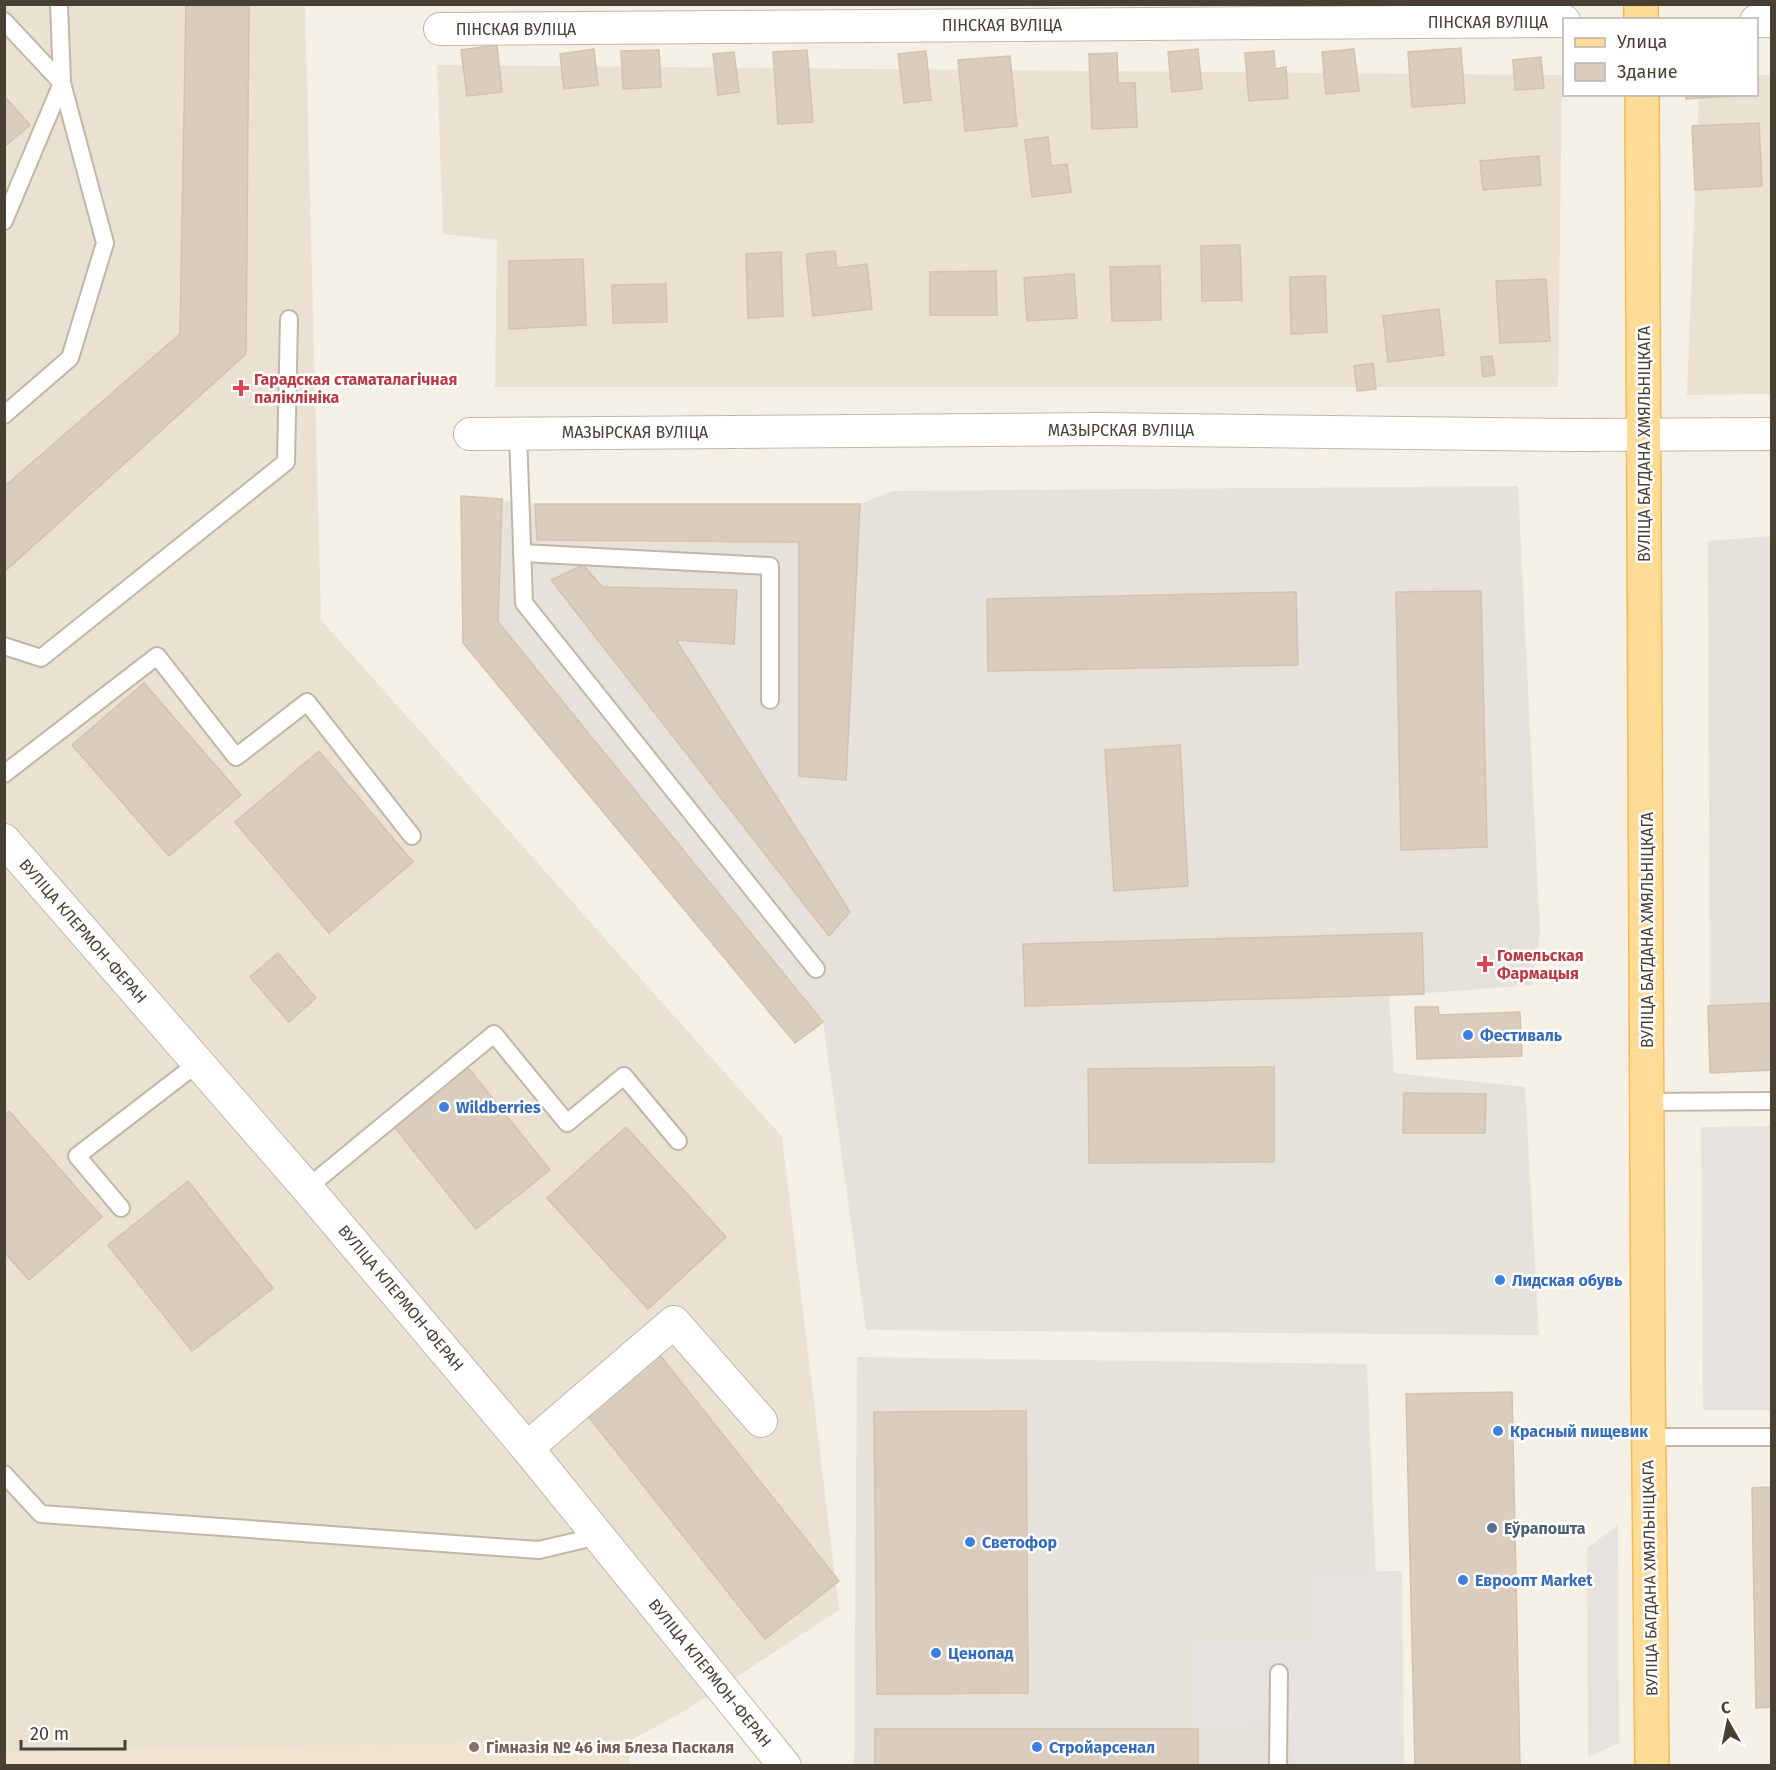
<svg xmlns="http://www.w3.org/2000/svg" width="1776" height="1770" font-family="'Fira Sans',sans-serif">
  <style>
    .residential { fill: #eae1d3 }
    .industrial { fill: #e7e1db }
    .education { fill: #f0e4ce }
    .parking { fill: #e5e2df }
    .building { fill: #dbcdbd; stroke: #d4c2ac; stroke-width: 1.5 }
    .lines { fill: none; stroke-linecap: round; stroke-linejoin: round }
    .service-casing { stroke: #c2b7a7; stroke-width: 20 }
    .minor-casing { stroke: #c2b7a7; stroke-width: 34 }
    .primary-casing { stroke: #f2bb57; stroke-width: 36 }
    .service { stroke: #fff; stroke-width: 16 }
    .minor { stroke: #fff; stroke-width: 32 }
    .primary { stroke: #ffdb95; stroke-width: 33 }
    .health-dot { fill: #e0444e; stroke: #fff; stroke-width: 2 }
    .shop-dot { fill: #3f7fe0; stroke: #fff; stroke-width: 2 }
    .service-dot { fill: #5c6f8a; stroke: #fff; stroke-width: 2 }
    .education-dot { fill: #8d6e63; stroke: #fff; stroke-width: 2 }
    .labels { text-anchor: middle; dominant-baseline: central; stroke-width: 5; stroke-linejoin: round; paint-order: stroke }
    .street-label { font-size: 16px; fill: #494034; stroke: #fff }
    .health-label { font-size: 16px; font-weight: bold; fill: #be3a42; stroke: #fff; text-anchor: start }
    .shop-label { font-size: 16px; font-weight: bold; fill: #366cbe; stroke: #fff; text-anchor: start }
    .service-label { font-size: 16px; font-weight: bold; fill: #4e5e75; stroke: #fff; text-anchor: start }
    .education-label { font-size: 16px; font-weight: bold; fill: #785e54; stroke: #fff; text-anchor: start }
  </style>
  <rect width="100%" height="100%" fill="#f5f0e6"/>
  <!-- residential -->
  <g class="residential">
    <polygon points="4,5 305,5 321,620 782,1137 839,1610 686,1710 631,1740 5,1753"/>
    <polygon points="437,65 1562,75 1558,387 495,387 497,240 443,234"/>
    <polygon points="1757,75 1771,75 1771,394 1687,395 1699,95 1756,94"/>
  </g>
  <!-- industrial -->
  <g class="industrial">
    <polygon points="1518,486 1540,931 1533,985 1389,996 1394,1073 1525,1087 1539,1335 866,1330 823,1022 795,1043 463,643 461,496 535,504 860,504 892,491"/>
    <polygon points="1771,536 1771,1070 1710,1073 1708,541"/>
    <polygon points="857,1357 1367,1364 1384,1765 854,1766"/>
  </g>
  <!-- education -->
  <polygon class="education" points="631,1740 629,1766 4,1765 5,1753"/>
  <!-- parking -->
  <g class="parking">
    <polygon points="1771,1126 1771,1410 1703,1410 1701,1127"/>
    <polygon points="1618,1525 1619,1743 1588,1757 1587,1548"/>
    <polygon points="1402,1571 1404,1765 1294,1765 1293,1724 1191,1726 1191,1642 1316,1640 1315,1572"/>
  </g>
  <!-- building -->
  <g class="building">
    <polygon points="186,4 249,4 246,354 4,572 4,487 180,334"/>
    <polygon points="497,45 502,92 467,96 461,50"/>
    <polygon points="1461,48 1465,103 1412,107 1408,52"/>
    <polygon points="594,49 598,85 564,89 560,54"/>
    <polygon points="1198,49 1202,89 1172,92 1168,52"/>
    <polygon points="1354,49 1359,91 1326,94 1322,52"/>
    <polygon points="659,50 661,87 623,89 621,51"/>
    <polygon points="807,50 813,122 778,124 773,52"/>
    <polygon points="926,51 931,100 904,103 898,54"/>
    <polygon points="1274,51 1275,69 1286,67 1288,98 1249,101 1245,53"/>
    <polygon points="734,52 739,92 718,95 713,54"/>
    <polygon points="1117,53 1118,83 1135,83 1137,127 1092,129 1089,54"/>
    <polygon points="1010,56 1017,126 965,131 958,60"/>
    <polygon points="1541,57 1544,88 1515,90 1513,60"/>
    <polygon points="1686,94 1734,94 1734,96 1686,99"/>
    <polygon points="4,96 30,125 4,147"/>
    <polygon points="1759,123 1762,186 1695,190 1692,126"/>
    <polygon points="1048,137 1051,166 1067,164 1071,192 1032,197 1025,140"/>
    <polygon points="1539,156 1541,185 1483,190 1480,161"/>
    <polygon points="1240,245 1242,300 1202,301 1201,246"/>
    <polygon points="835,251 837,268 867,264 872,309 813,316 806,254"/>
    <polygon points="781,252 783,316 748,318 746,254"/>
    <polygon points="583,259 586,325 509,329 509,261"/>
    <polygon points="1160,266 1161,320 1112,321 1110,267"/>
    <polygon points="996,271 997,315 930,315 930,272"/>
    <polygon points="1074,274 1077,318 1027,321 1024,278"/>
    <polygon points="1325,276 1327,332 1291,334 1290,277"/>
    <polygon points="1546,279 1550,341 1500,343 1496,281"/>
    <polygon points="666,284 667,322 613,323 612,285"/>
    <polygon points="1439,309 1444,355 1388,362 1383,316"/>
    <polygon points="1492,356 1495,375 1483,377 1481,357"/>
    <polygon points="1373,363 1376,389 1357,391 1354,366"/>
    <polygon points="461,496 502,499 498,622 823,1022 795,1043 463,643"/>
    <polygon points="535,504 860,504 846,780 799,776 799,542 537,540"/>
    <polygon points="583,565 602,587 737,590 734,644 676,640 850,912 829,936 551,580"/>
    <polygon points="1481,591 1487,847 1401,850 1396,592"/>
    <polygon points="1296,592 1298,665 988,671 987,599"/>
    <polygon points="144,683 241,795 169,856 72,745"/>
    <polygon points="1180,745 1188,886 1114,891 1105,750"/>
    <polygon points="319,751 413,862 329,933 235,822"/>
    <polygon points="1422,933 1424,994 1025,1006 1023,944"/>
    <polygon points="278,953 316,998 289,1022 250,977"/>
    <polygon points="1772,1003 1772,1070 1710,1073 1708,1006"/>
    <polygon points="1415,1007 1438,1007 1439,1015 1520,1012 1522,1056 1417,1059"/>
    <polygon points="466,1065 550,1170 476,1229 392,1124"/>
    <polygon points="1274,1067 1274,1162 1089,1163 1088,1069"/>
    <polygon points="1404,1093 1486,1094 1485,1133 1403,1133"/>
    <polygon points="9,1111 102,1217 29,1280 4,1252 4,1115"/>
    <polygon points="626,1127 726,1237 648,1309 547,1198"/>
    <polygon points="188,1181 273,1288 192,1351 108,1245"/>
    <polygon points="655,1349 839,1581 765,1639 581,1407"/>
    <polygon points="1512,1392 1520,1766 1415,1766 1406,1394"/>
    <polygon points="1026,1411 1028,1693 877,1694 874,1412"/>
    <polygon points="1772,1487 1772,1707 1756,1708 1752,1488"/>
    <rect x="875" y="1729" width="323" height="37"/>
  </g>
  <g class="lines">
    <defs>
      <g id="service">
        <polyline points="4,21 62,83 4,221"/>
        <polyline points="4,415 70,358 105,243 62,83 59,4"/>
        <polyline points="518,433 524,603 816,969"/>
        <polyline points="522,553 770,566 770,700"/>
        <polyline points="4,646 41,658 286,462 289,319"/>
        <polyline points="4,774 157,656 236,757 307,702 412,836"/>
        <polyline points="1648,1102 1772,1101"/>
        <polyline points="307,1188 494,1034 567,1123 624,1076 678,1141"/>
        <polyline points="121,1208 77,1156 198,1063"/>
        <polyline points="1649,1437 1772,1437"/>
        <polyline points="4,1474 41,1514 539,1550 598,1536"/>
        <polyline points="1278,1766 1279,1673"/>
      </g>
      <g id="minor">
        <polyline points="1756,21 1772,21"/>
        <polyline points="440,29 1564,21"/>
        <polyline points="470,434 1101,429 1573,435 1772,434"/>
        <polyline points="4,840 307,1188 527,1448 785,1766"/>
        <polyline points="527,1448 674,1322 761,1421"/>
      </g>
      <g id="primary">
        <polyline points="1641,4 1641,20"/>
        <polyline points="1642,94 1648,1369 1652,1766"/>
      </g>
    </defs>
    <!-- service casing -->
    <use href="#service" class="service-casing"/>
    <!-- minor casing -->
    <use href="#minor" class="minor-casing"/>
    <!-- primary casing -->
    <use href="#primary" class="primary-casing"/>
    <!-- service -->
    <use href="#service" class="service"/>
    <!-- minor -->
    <use href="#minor" class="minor"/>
    <!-- primary -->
    <use href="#primary" class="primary"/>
  </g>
  <!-- markers -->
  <g class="health-dot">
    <path d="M238 379h6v6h6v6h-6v6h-6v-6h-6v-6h6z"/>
    <path d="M1482 955h6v6h6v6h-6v6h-6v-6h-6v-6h6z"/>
  </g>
  <g class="shop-dot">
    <circle cx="1468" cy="1035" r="6"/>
    <circle cx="444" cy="1107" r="6"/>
    <circle cx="1500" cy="1280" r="6"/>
    <circle cx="1498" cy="1431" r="6"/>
    <circle cx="970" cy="1542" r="6"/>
    <circle cx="1463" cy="1580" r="6"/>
    <circle cx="936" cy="1653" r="6"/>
    <circle cx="1037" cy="1747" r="6"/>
  </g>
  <circle class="service-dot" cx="1492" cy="1528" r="6"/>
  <circle class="education-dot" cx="474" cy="1747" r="6"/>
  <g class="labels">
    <!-- street labels -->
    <g class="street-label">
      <text x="1488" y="22">ПІНСКАЯ ВУЛІЦА</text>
      <text x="1002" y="25">ПІНСКАЯ ВУЛІЦА</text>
      <text x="516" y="29">ПІНСКАЯ ВУЛІЦА</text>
      <text x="1121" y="430">МАЗЫРСКАЯ ВУЛІЦА</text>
      <text x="635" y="432">МАЗЫРСКАЯ ВУЛІЦА</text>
      <text transform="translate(1644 444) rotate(-90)">ВУЛІЦА БАГДАНА ХМЯЛЬНІЦКАГА</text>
      <text transform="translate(1647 930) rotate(-90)">ВУЛІЦА БАГДАНА ХМЯЛЬНІЦКАГА</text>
      <text transform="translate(83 931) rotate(49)">ВУЛІЦА КЛЕРМОН-ФЕРАН</text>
      <text transform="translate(401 1298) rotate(50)">ВУЛІЦА КЛЕРМОН-ФЕРАН</text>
      <text transform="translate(1650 1578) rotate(-91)">ВУЛІЦА БАГДАНА ХМЯЛЬНІЦКАГА</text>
      <text transform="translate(710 1673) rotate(51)">ВУЛІЦА КЛЕРМОН-ФЕРАН</text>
    </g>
    <!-- health labels -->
    <g class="health-label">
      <text x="254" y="379">Гарадская стаматалагічная<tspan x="254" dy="18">паліклініка</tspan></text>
      <text x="1497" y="955">Гомельская<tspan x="1497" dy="18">Фармацыя</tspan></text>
    </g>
    <!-- shop labels -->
    <g class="shop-label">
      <text x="1480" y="1035">Фестиваль</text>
      <text x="456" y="1107">Wildberries</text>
      <text x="1512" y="1280">Лидская обувь</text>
      <text x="1510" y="1431">Красный пищевик</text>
      <text x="982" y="1542">Светофор</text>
      <text x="1475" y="1580">Евроопт Market</text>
      <text x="948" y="1653">Ценопад</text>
      <text x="1049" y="1747">Стройарсенал</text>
    </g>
    <!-- service labels -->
    <g class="service-label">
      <text x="1504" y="1528">Еўрапошта</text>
    </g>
    <!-- education labels -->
    <g class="education-label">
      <text x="486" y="1747">Гімназія № 46 імя Блеза Паскаля</text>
    </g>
  </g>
  <!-- border -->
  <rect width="1776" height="1770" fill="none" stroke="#494034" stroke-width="12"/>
  <!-- legend -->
  <rect x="1563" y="18" width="195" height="78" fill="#ffffff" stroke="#b6b3ae" stroke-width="1.5"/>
  <rect x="1575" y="38" width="30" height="9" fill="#ffdb95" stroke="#b6b3ae" stroke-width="1.5"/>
  <text x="1617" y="48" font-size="18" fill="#494034">Улица</text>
  <rect x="1575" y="63" width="30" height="18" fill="#dbcdbd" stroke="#b6b3ae" stroke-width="1.5"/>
  <text x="1617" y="78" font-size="18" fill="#494034">Здание</text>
  <!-- north arrow -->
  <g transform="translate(1728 1722) rotate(351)" stroke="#ffffff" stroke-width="4.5" paint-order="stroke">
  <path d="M0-4.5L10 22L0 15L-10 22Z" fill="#494034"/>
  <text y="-9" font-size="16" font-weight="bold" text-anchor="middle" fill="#494034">С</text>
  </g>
  <!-- scale -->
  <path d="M21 1740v9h104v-9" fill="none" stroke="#494034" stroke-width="3"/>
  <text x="30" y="1740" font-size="18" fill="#494034" stroke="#ffffff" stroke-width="4.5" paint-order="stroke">20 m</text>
</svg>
